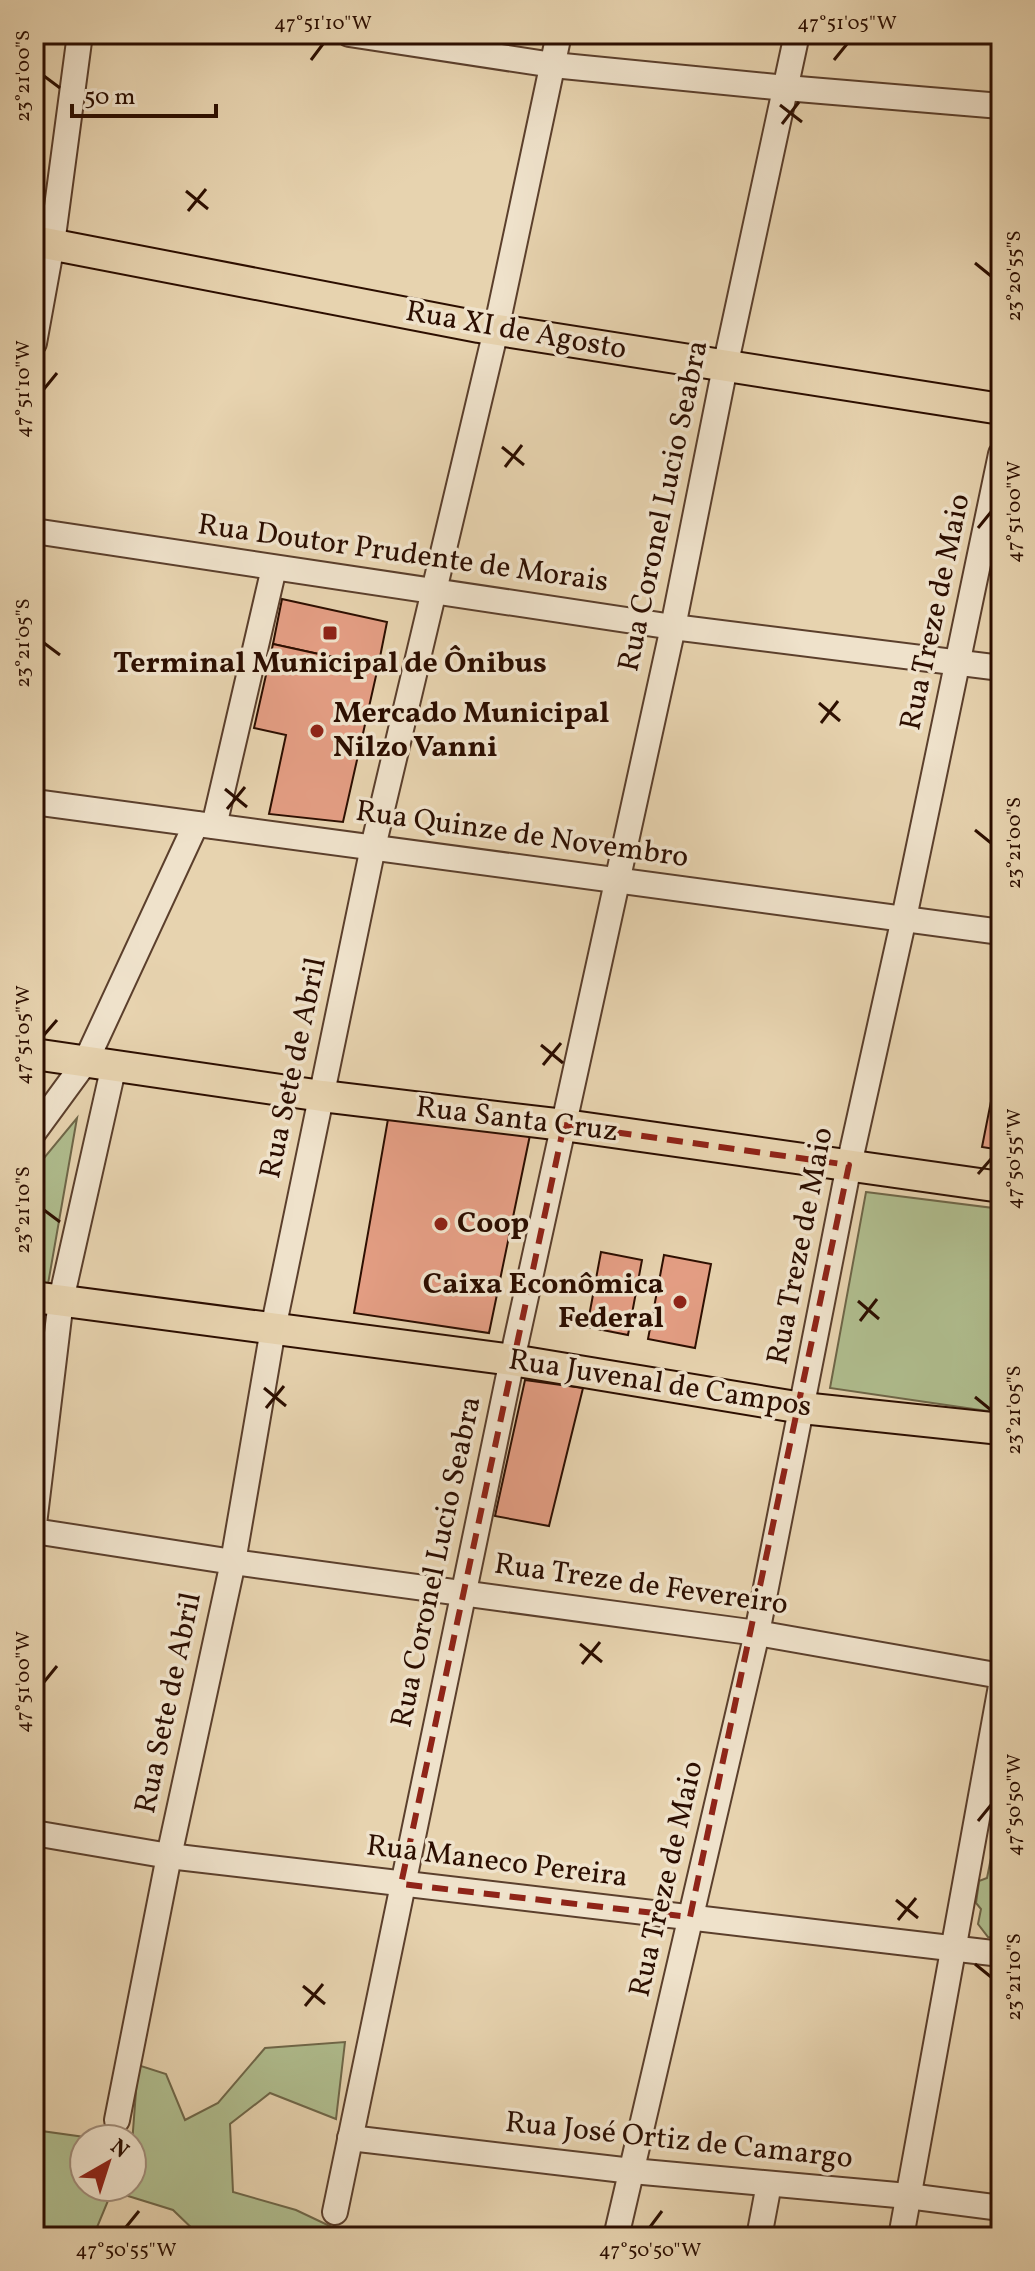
<svg xmlns="http://www.w3.org/2000/svg" width="1035" height="2271" font-family="Vollkorn,serif">
  <style>
    .green { fill: #b0be8f; stroke: #6e6648; stroke-width: 2 }
    .building { fill: #e49e84; stroke: #2c0e00; stroke-width: 2 }
    .lines { fill: none; stroke-linecap: round; stroke-linejoin: round }
    .minor-casing { stroke: #5b3f2c; stroke-width: 28 }
    .major-casing { stroke: #2c0e00; stroke-width: 34 }
    .minor { stroke: #efe2cb; stroke-width: 24 }
    .major { stroke: #e7d3af; stroke-width: 30 }
    .marked { fill: none; stroke: #8f2418; stroke-width: 6; stroke-dasharray: 16 10; stroke-linejoin: round }
    .ticks { fill: none; stroke: #2c0e00; stroke-width: 3 }
    .poi-dot { fill: #8f2418; stroke: #efe2cb; stroke-width: 3 }
    .labels { text-anchor: middle; dominant-baseline: central; stroke-width: 7; stroke-linejoin: round; paint-order: stroke }
    .street-label { font-size: 30px; fill: #2c0e00; stroke: #efe2cb }
    .poi-label { font-size: 30px; font-weight: bold; fill: #2c0e00; stroke: #efe2cb; text-anchor: start }
    .neatline { fill: none; stroke: #2c0e00; stroke-width: 3 }
    .ticks-label { font-size: 20px; text-anchor: middle; fill: #2c0e00 }
  </style>
  <rect width="100%" height="100%" fill="#e7d3af"/>
  <filter id="stains"><feTurbulence type="fractalNoise" baseFrequency=".0025" numOctaves="4"/><feColorMatrix values="0 0 0 0 .2 0 0 0 0 .09 0 0 0 0 .02 0 0 0 .5 -.17"/></filter>
  <radialGradient id="worn" r=".72"><stop offset=".6" stop-color="#630" stop-opacity="0"/><stop offset="1" stop-color="#630" stop-opacity=".3"/></radialGradient>
  <!-- green -->
  <g class="green">
    <polygon points="77,1118 48,1284 34,1283 34,1170"/>
    <polygon points="866,1192 1001,1209 1001,1413 830,1388"/>
    <polygon points="1001,1808 1001,1939 988,1937 978,1924 981,1909 976,1903 979,1881 987,1878"/>
    <polygon points="345,2042 336,2119 270,2093 230,2124 233,2192 296,2210 353,2237 201,2237 173,2210 112,2191 93,2237 43,2237 34,2225 34,2130 99,2139 84,2139 84,2187 132,2187 132,2144 138,2065 166,2074 185,2120 218,2103 265,2048"/>
  </g>
  <!-- building -->
  <g class="building">
    <polygon points="282,599 387,622 378,667 273,644"/>
    <polygon points="273,644 378,667 343,822 269,814 286,735 254,728"/>
    <polygon points="995,1081 1001,1083 1001,1150 982,1147"/>
    <polygon points="388,1119 530,1135 489,1333 354,1313"/>
    <polygon points="601,1252 642,1260 628,1335 587,1327"/>
    <polygon points="664,1255 711,1264 695,1348 648,1339"/>
    <polygon points="525,1380 583,1388 549,1526 495,1516"/>
  </g>
  <g class="lines">
    <defs>
      <g id="minor">
        <polyline points="349,34 553,65 786,88 1001,106"/>
        <polyline points="34,343 52,244 80,34"/>
        <polyline points="34,531 673,627 1001,668"/>
        <polyline points="34,802 1001,932"/>
        <polyline points="214,826 274,568"/>
        <polyline points="34,1132 86,1061 196,824"/>
        <polyline points="34,1524 61,1300 114,1065"/>
        <polyline points="34,1531 233,1562 757,1633 1001,1676"/>
        <polyline points="34,1833 169,1856 1001,1954"/>
        <polyline points="117,2120 169,1856 233,1562 273,1329 373,847 496,330 559,34"/>
        <polyline points="350,2138 632,2171 908,2196 1001,2208"/>
        <polyline points="335,2212 512,1360 673,627 725,367 797,34"/>
        <polyline points="616,2237 757,1633 849,1165 904,918 1001,454"/>
        <polyline points="759,2237 769,2184"/>
        <polyline points="901,2237 1001,1686"/>
      </g>
      <g id="major">
        <polyline points="34,241 479,327 1001,409"/>
        <polyline points="34,1054 322,1096 564,1125 1001,1187"/>
        <polyline points="34,1297 512,1360 802,1408 1001,1429"/>
      </g>
    </defs>
    <!-- minor casing -->
    <use href="#minor" class="minor-casing"/>
    <!-- major casing -->
    <use href="#major" class="major-casing"/>
    <!-- minor -->
    <use href="#minor" class="minor"/>
    <!-- major -->
    <use href="#major" class="major"/>
  </g>
  <!-- marked area -->
  <path class="marked" d="M564 1125 849 1165 690 1917 401 1884Z"/>
  <!-- ticks -->
  <path class="ticks" d="M311 60 323 44M834 60 847 44M44 76 60 88M780 105 802 122M782 124 799 102M186 191 208 209M188 211 206 189M975 263 991 276M44 389 57 373M502 447 524 465M505 467 522 445M978 528 991 512M44 643 60 655M819 703 840 721M821 723 838 701M225 789 247 807M227 809 245 787M975 830 991 843M44 1035 57 1020M541 1045 563 1063M543 1065 561 1043M978 1174 991 1159M44 1210 60 1222M858 1301 879 1319M860 1321 877 1299M264 1388 286 1406M975 1397 991 1410M266 1408 284 1386M580 1644 602 1662M582 1664 600 1642M44 1682 57 1666M978 1821 991 1805M896 1900 918 1918M898 1920 916 1898M975 1964 991 1977M303 1986 325 2004M305 2006 323 1984M126 2227 139 2211M650 2227 662 2211"/>
  <!-- markers -->
  <g class="poi-dot">
    <rect x="322" y="625" width="16" height="16" rx="4"/>
    <circle cx="317" cy="731" r="8"/>
    <circle cx="441" cy="1224" r="8"/>
    <circle cx="680" cy="1302" r="8"/>
  </g>
  <g class="labels">
    <!-- street labels -->
    <g class="street-label">
      <text transform="translate(516 331) rotate(10)">Rua XI de Agosto</text>
      <text transform="translate(664 506) rotate(-78)">Rua Coronel Lucio Seabra</text>
      <text transform="translate(403 554) rotate(8)">Rua Doutor Prudente de Morais</text>
      <text transform="translate(936 612) rotate(-78)">Rua Treze de Maio</text>
      <text transform="translate(522 835) rotate(8)">Rua Quinze de Novembro</text>
      <text transform="translate(294 1068) rotate(-78)">Rua Sete de Abril</text>
      <text transform="translate(517 1120) rotate(7)">Rua Santa Cruz</text>
      <text transform="translate(801 1246) rotate(-79)">Rua Treze de Maio</text>
      <text transform="translate(660 1384) rotate(9)">Rua Juvenal de Campos</text>
      <text transform="translate(437 1562) rotate(-78)">Rua Coronel Lucio Seabra</text>
      <text transform="translate(641 1585) rotate(8)">Rua Treze de Fevereiro</text>
      <text transform="translate(169 1703) rotate(-78)">Rua Sete de Abril</text>
      <text transform="translate(497 1862) rotate(7)">Rua Maneco Pereira</text>
      <text transform="translate(667 1879) rotate(-77)">Rua Treze de Maio</text>
      <text transform="translate(679 2141) rotate(6)">Rua José Ortiz de Camargo</text>
    </g>
    <!-- poi labels -->
    <g class="poi-label">
      <text x="330" y="664" text-anchor="middle">Terminal Municipal de Ônibus</text>
      <text x="333" y="714">Mercado Municipal<tspan x="333" dy="34">Nilzo Vanni</tspan></text>
      <text x="457" y="1224">Coop</text>
      <text x="664" y="1285" text-anchor="end">Caixa Econômica<tspan x="664" dy="34">Federal</tspan></text>
    </g>
  </g>
  <!-- margin -->
  <rect width="1035" height="2271" fill="none" stroke="#e7d3af" stroke-width="88"/>
  <!-- north arrow -->
  <g transform="translate(108 2163) rotate(39)"><circle r="38" fill="#efe2cb" stroke="#a18d7a" stroke-width="2"/>
  <path d="M0-6L14 30L0 20L-14 30Z" fill="#8f2418"/>
  <text y="-12" font-size="22" font-weight="bold" text-anchor="middle" fill="#2c0e00">N</text>
  </g>
  <!-- scale -->
  <path d="M72 104v12h144v-12" fill="none" stroke="#2c0e00" stroke-width="4"/>
  <text x="84" y="104" font-size="24" fill="#2c0e00" stroke="#efe2cb" stroke-width="6" paint-order="stroke">50 m</text>
  <rect x="44" y="44" width="947" height="2183" class="neatline"/>
  <g class="ticks-label">
    <text x="323" y="29">47°51'10"W</text>
    <text x="847" y="29">47°51'05"W</text>
    <text transform="translate(22 76) rotate(-90)" y="7">23°21'00"S</text>
    <text transform="translate(1013 276) rotate(-90)" y="7">23°20'55"S</text>
    <text transform="translate(22 389) rotate(-90)" y="7">47°51'10"W</text>
    <text transform="translate(1013 512) rotate(-90)" y="7">47°51'00"W</text>
    <text transform="translate(22 643) rotate(-90)" y="7">23°21'05"S</text>
    <text transform="translate(1013 843) rotate(-90)" y="7">23°21'00"S</text>
    <text transform="translate(22 1035) rotate(-90)" y="7">47°51'05"W</text>
    <text transform="translate(1013 1159) rotate(-90)" y="7">47°50'55"W</text>
    <text transform="translate(22 1210) rotate(-90)" y="7">23°21'10"S</text>
    <text transform="translate(1013 1410) rotate(-90)" y="7">23°21'05"S</text>
    <text transform="translate(22 1682) rotate(-90)" y="7">47°51'00"W</text>
    <text transform="translate(1013 1805) rotate(-90)" y="7">47°50'50"W</text>
    <text transform="translate(1013 1977) rotate(-90)" y="7">23°21'10"S</text>
    <text x="126" y="2256">47°50'55"W</text>
    <text x="650" y="2256">47°50'50"W</text>
  </g>
  <rect width="100%" height="100%" filter="url(#stains)"/>
  <rect width="100%" height="100%" fill="url(#worn)"/>
</svg>
